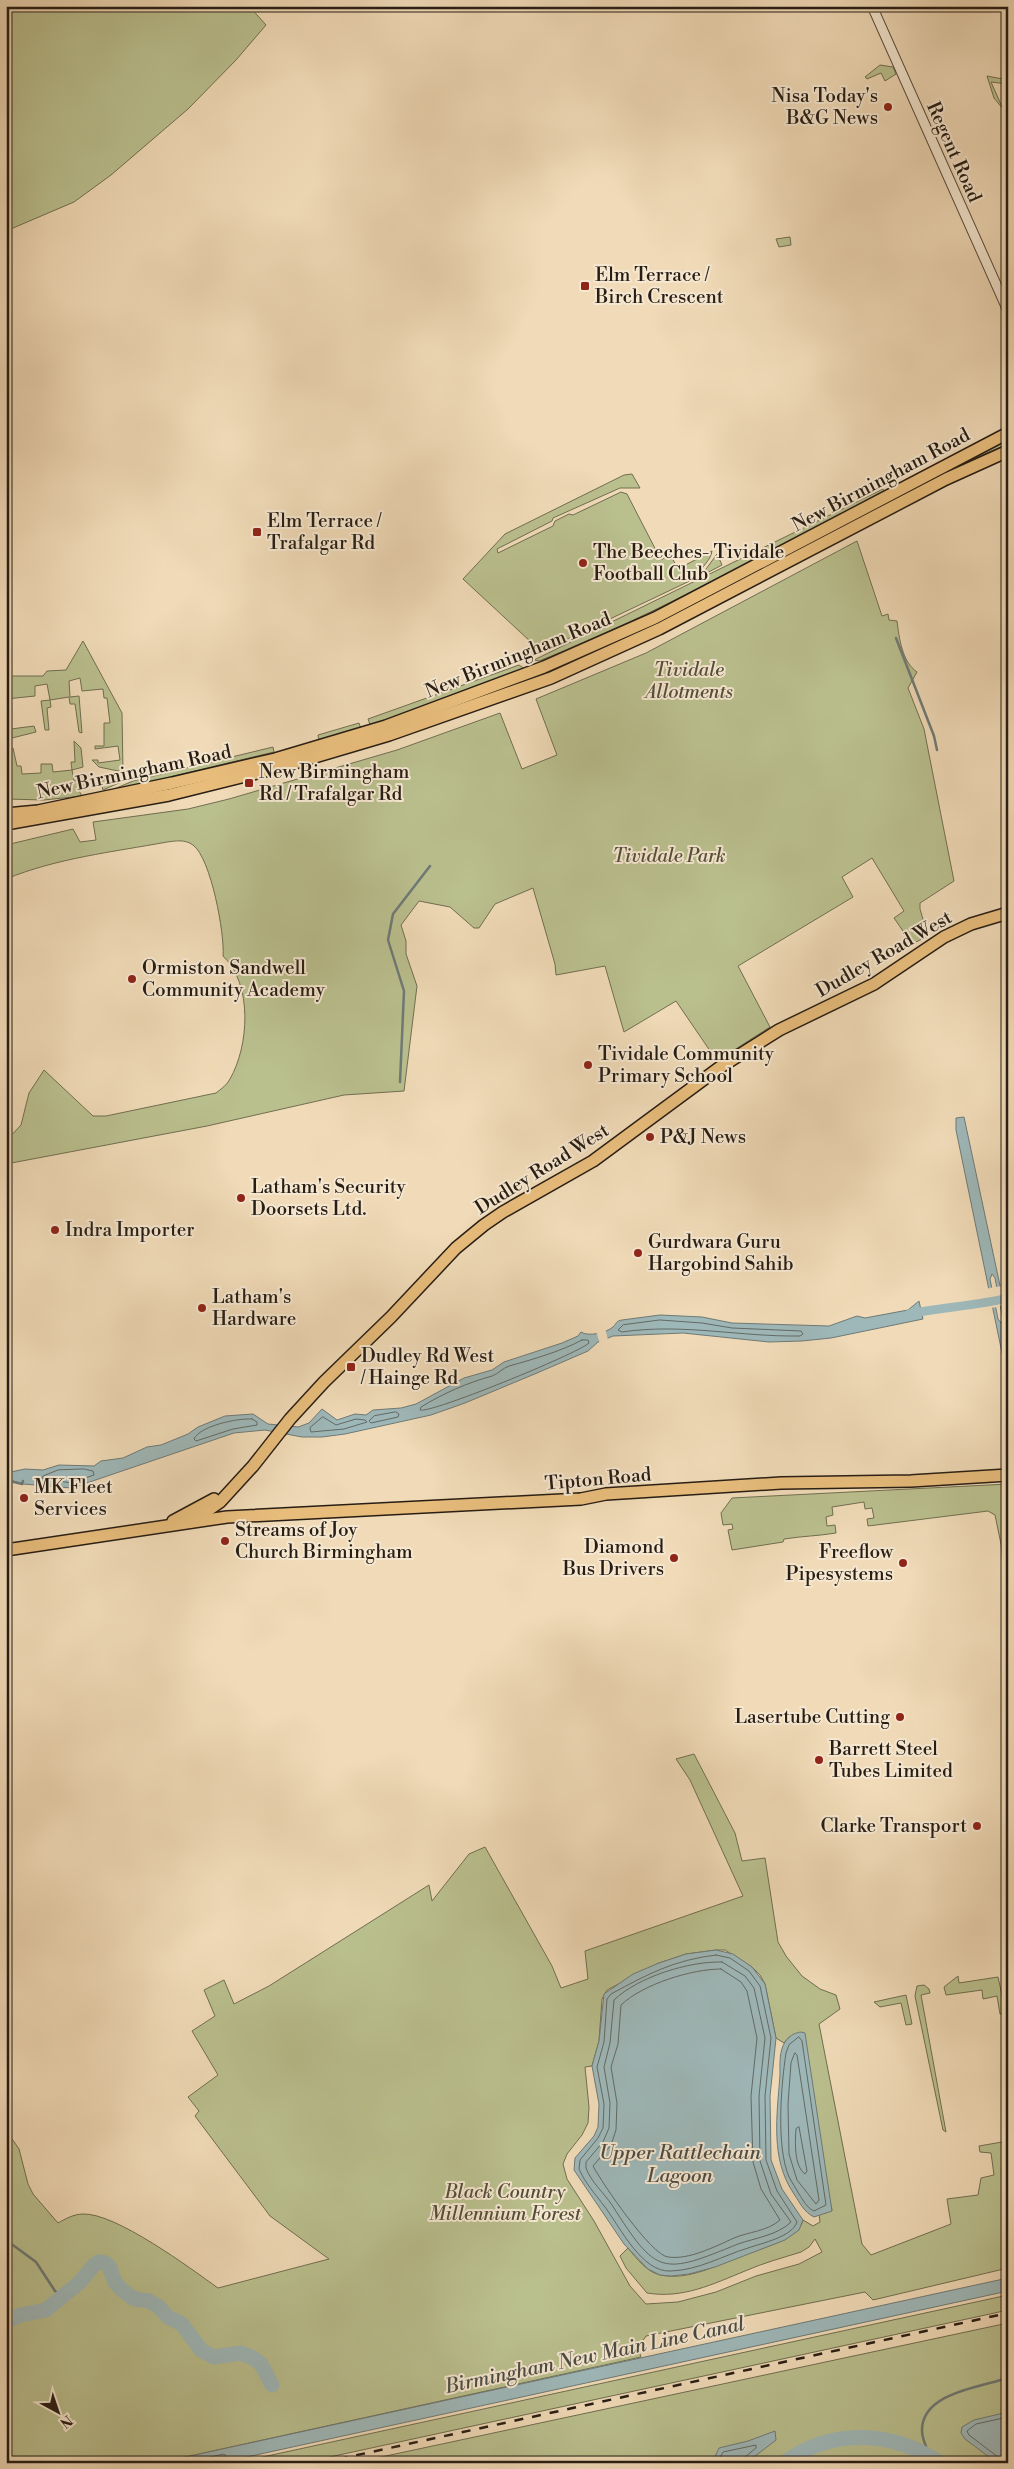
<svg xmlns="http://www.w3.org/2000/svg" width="1014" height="2469" font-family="'Libre Bodoni',serif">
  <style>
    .green { fill: #babf8e; stroke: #706e51; fill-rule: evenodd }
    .water { fill: #9eb8b9; stroke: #6e7a77; fill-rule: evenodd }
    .pier { fill: #f0dab7 }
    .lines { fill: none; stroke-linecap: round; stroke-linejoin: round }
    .shore { stroke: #626a66; stroke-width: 1 }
    .stream { stroke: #6e7a77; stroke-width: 2.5 }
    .canal { stroke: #9eb8b9; stroke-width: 9 }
    .river { stroke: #9eb8b9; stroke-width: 15 }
    .tertiary-casing { stroke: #594c3d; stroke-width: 11 }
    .primary-casing { stroke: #271d14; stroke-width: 14 }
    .trunk-casing { stroke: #271d14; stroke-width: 14 }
    .tertiary { stroke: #f5e7d0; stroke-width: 9 }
    .primary { stroke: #e8bd7c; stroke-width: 11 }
    .trunk { stroke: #e8bd7c; stroke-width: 11 }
    .rail { stroke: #271d14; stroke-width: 2.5; stroke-dasharray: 9 9; stroke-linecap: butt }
    .poi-dot { fill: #8f2418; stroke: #f5e7d0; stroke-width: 2 }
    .labels { text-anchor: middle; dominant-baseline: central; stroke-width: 4; stroke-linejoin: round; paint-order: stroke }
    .poi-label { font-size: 19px; fill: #271d14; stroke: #f5e7d0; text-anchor: start }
    .street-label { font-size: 19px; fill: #271d14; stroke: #f5e7d0 }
    .park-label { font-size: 19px; font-style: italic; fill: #534e39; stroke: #f5e7d0 }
    .water-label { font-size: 20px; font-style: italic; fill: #4b4c46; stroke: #f5e7d0 }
  </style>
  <rect width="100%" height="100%" fill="#f0dab7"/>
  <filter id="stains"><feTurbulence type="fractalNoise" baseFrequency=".004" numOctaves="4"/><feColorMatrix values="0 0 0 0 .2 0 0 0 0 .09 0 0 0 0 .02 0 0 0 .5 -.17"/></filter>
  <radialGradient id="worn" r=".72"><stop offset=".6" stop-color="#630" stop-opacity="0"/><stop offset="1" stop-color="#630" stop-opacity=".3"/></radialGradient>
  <!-- green -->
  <g class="green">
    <polygon points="6,6 249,6 266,25 236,60 188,109 111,175 74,202 6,231"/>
    <polygon points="880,65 893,67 896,74 885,81 881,73 867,79 865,77"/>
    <polygon points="987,76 1008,80 1008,84 991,82 1003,109 994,98"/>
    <polygon points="790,237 791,245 779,247 776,239"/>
    <polygon points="1008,438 1008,444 954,467"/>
    <path d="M632 474 640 488H620L553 518 552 521 497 549 498 553 553 526 555 521 569 514 573 515 621 492 627 494 661 560 670 554 678 569 712 551C711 561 700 567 698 577L528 658 532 643 463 579 505 534 624 475Z"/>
    <path d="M883 489 885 492C771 550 658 614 539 661L534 660Z"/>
    <path d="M857 541 882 616 888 614 889 620 897 621C899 637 902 662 917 672L908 688 924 729 954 881 920 903V909L928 936 912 944 894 918 904 911 872 858 842 877 853 897 738 966 770 1027 717 1061 676 1001 624 1032 605 966 556 975 555 964 533 888 495 904 479 928H474L450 907 419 901 401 925 406 941V954L417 986 404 1091 344 1095 207 1126 6 1164V1141L21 1125 29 1093 44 1070 93 1116H106L216 1093C221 1089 227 1085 230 1079 249 1046 253 984 223 956 225 935 211 858 193 845 185 839 175 841 167 842 113 852 57 858 6 879V845L73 829 80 842 96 840 93 822 188 809 229 799 397 750 500 713 522 769 557 755 536 699 646 653Z"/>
    <polygon points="717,554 722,565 701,576"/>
    <polygon points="83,641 122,713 123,772 99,767 92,760 98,760 98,763 120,760 118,746 95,749 95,746 104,746 104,723 110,723 107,698 104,698 103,689 82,691 80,678 69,681 70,697 79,696 82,733 79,732 75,704 70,704 69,697 50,700 51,707 47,708 49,730 45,730 41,701 50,700 47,684 35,686 35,696 6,699 6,676 43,676 47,671 66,670"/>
    <polygon points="519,665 525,669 371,727 368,719"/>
    <polygon points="359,723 361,729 319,742 318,735"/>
    <polygon points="34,726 36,732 12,738 11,729"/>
    <polygon points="74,741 81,748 83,767 72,770 74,781 88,775 99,779 78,789 82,796 44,800 6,799 7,755 10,749 13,748 17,766 21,766 22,774 41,773 41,764 52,764 53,772 72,770 71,762 75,762"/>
    <polygon points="273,747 274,752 107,792 133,781"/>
    <polygon points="104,779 121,782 103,790 101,783"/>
    <path d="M1008 1484V1622L1001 1544 995 1515 988 1511 868 1526 867 1519 874 1518 872 1508 865 1509 864 1502 832 1507 833 1515 826 1517 827 1526 835 1525 836 1533C818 1536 803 1536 784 1539L783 1542 732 1550 728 1530 733 1529 732 1524 723 1525 721 1513 732 1498Z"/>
    <path d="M694 1754 735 1833 742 1861 765 1858 778 1942 786 1956 802 1976 820 1989 836 1995 840 2009 819 2024 862 2244 871 2255 951 2224 947 2199 978 2195 981 2178 994 2175 991 2153 980 2152 979 2146 1008 2141V2268L873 2300 865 2292 646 2336 638 2348 641 2357 158 2463H6V2130L19 2149 28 2184 33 2194 58 2223C65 2219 74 2214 83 2214 116 2213 190 2268 218 2288L329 2259 270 2216 195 2116 199 2111 188 2097 218 2075 192 2031 215 2016 204 1990 224 1980 234 2004 269 1986 429 1885 432 1901 469 1854 485 1847 552 1966 561 1988 588 1979 585 1951 743 1896 690 1780 676 1759ZM716 1950H725L752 1967 760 1975 765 1984 776 2038 784 2043 790 2036 832 2210 819 2214 820 2222 813 2226 803 2220C798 2241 759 2248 742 2255 718 2265 688 2281 660 2275 647 2272 637 2259 628 2248L620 2256 626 2268 647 2293C683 2299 713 2284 745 2271 763 2263 782 2258 801 2252L809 2247 815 2239 822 2252 799 2264 756 2276 716 2292 678 2302 646 2304 630 2286 594 2221 567 2179 563 2164 567 2154 582 2135 588 2123 589 2107 585 2067 592 2066 599 2041 602 1999 607 1990 659 1963 686 1954Z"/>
    <polygon points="958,1976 959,1983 998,1977 1006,2013 1000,2014 997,1996 983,1999 982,1990 946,1995 944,1987"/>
    <polygon points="924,1985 929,1989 930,1993 921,1995 946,2132 943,2130 915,1996 917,1986"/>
    <polygon points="906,1995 912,2024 906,2025 901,2003 880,2007 874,2002"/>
    <polygon points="1008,2295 1008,2310 990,2314 302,2463 235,2463"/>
    <polygon points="1008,2323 1008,2463 353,2463"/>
  </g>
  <!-- water -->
  <g class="water">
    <path d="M964 1117 1008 1323V1382L956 1130V1118ZM992 1274 995 1278 1003 1320 1001 1323 998 1319 990 1279Z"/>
    <path d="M919 1301 923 1319 831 1338 802 1341 769 1342 683 1333 613 1336 598 1342 588 1351 537 1373 465 1403 431 1415 345 1434 322 1437H302L265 1430 234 1433 72 1488 23 1484 6 1479V1473L25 1469 43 1470 59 1465 94 1466 101 1461 123 1458 147 1447 161 1445 188 1434 198 1427 225 1416 253 1414 268 1424 298 1427 309 1423 322 1409 337 1420 355 1414 366 1415 373 1410 401 1408 416 1404 464 1378 492 1370 504 1362 562 1343 578 1336 581 1332C588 1337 606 1333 613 1327 617 1323 616 1321 622 1320L660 1315 702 1317 732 1323 829 1326 857 1316 865 1318 908 1310Z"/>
    <polygon points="716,1950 733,1954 752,1967 765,1984 776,2038 770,2096 771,2160 782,2189 803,2220 799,2230 785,2240 715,2267 689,2274 671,2276 660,2275 648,2269 624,2244 574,2170 575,2158 594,2136 598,2127 599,2104 592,2066 599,2041 604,1994 633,1974 659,1963 686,1954"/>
    <path d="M801 2032 805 2033 806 2040 832 2211 814 2217C804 2212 800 2203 794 2194 770 2159 777 2116 780 2075 780 2065 779 2051 785 2042 789 2036 794 2033 801 2032Z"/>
    <polygon points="1008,2278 1008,2291 219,2463 158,2463"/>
    <polygon points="1008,2412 1008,2428 1002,2439 1008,2451 1008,2463 997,2463 965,2439 961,2433 962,2427 974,2420"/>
    <polygon points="775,2431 776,2440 746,2463 712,2463 719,2448 748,2441"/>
  </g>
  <!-- pier -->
  <g class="pier">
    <polygon points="1003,1286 1007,1305 998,1306 995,1287"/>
    <polygon points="994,1287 998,1307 990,1308 986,1289"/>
    <polygon points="605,1328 608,1340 600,1344 596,1331"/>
  </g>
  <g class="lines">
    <!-- shore -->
    <g class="shore">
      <path d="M660 1320 702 1323 732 1328 801 1331 803 1334 800 1336C740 1337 682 1323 622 1332L618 1330 623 1325Z"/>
      <path d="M582 1340H588L589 1343C577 1354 430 1414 420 1410L421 1407C444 1393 467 1383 492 1376 498 1374 503 1368 509 1366 531 1360 562 1351 582 1340Z"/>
      <polygon points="396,1412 399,1414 398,1417 371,1423 369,1421 374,1416"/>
      <polygon points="323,1417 336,1425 356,1419 365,1420 367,1422 344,1429 311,1432 310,1428"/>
      <path d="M252 1419 257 1422V1425L233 1429 196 1441 194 1439C200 1426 237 1418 252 1419Z"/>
      <polygon points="84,1469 93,1471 94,1475 71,1483 42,1478 43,1476 58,1470"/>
      <path d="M716 1955 730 1958 749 1971 760 1986 771 2038 765 2096 766 2160 777 2191 797 2222C792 2237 762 2243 748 2248 722 2256 699 2270 671 2271 642 2273 620 2227 605 2207 596 2195 585 2183 579 2169L580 2160 598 2138 603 2128 604 2104 597 2067 604 2042 607 1999 611 1994C648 1974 674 1960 716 1955Z"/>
      <path d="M722 1962 745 1976 754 1988 765 2038 759 2096 760 2161 771 2194 791 2222C778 2235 755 2238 738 2244 662 2275 657 2276 612 2205 604 2193 591 2182 586 2168V2162L603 2142 609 2128 610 2103 604 2067 610 2043 614 2000C638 1977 689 1961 722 1962Z"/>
      <path d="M721 1969 741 1982 747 1991 757 2038 751 2096 753 2162 761 2189 780 2220C768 2231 748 2232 734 2238 714 2247 689 2260 668 2257 651 2255 602 2183 593 2166L611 2145 616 2130 617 2103 611 2067 618 2044 621 2005C643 1984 692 1969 721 1969Z"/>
      <path d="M799 2037 802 2041 826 2205 814 2211C807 2208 803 2200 799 2194 796 2188 792 2183 789 2177 776 2146 781 2086 786 2053L789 2045Z"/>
      <polygon points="795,2053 797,2055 819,2200 816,2204 797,2180 789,2154 788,2104 791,2063"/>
      <path d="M799 2127 807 2171 805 2174C794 2166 795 2142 796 2129Z"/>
      <polyline points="182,2463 224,2454 226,2456 224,2463"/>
      <polyline points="717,2463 723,2452 756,2445 756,2448 745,2457 744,2463"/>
      <polyline points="1000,2463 998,2457 969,2435 967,2431 976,2424 1008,2417"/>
    </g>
    <!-- stream -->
    <g class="stream">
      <polyline points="896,638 934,736 937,750"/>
      <polyline points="400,1082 404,991 388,940 393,914 430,866"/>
      <polyline points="6,1480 22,1484 23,1481"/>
      <polyline points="6,2240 36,2262 55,2291 64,2297"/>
      <path d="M930 2456C927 2449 922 2439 922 2431 921 2393 980 2387 1008 2378"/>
    </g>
    <!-- canal -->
    <path class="canal" d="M909 1314C942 1307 975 1306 1008 1298"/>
    <!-- river -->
    <g class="river">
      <polyline points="6,2322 20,2315 46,2310 80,2282 94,2265 99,2262 105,2263 109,2266 115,2282 122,2290 134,2299 149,2301 159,2307 168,2317 182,2324 201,2350 214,2357 241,2353 253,2358 261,2364 272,2385"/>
      <path d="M784 2463C832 2428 891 2430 940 2463"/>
    </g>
    <defs>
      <polyline id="tertiary" points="872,6 1008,311"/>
      <g id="primary">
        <polyline points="173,1521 214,1499"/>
        <polyline points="191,1522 220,1502 253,1466 290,1419 324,1382 391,1317 456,1248 484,1225 503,1212 593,1161 719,1068 779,1030 874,984 944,937 971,924 1008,913"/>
        <polyline points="6,1550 227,1517 581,1499 606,1494 781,1483 911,1481 1008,1475"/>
      </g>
      <g id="trunk">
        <polyline points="6,814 38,811 172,783 275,759 386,726 544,667 655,618 1008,433"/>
        <polyline points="6,824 169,795 281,767 389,735 551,678 659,629 946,479 1008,451"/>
      </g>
    </defs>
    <!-- tertiary casing -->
    <use href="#tertiary" class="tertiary-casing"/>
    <!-- primary casing -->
    <use href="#primary" class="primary-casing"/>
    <!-- trunk casing -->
    <use href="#trunk" class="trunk-casing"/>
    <!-- tertiary -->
    <use href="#tertiary" class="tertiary"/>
    <!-- primary -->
    <use href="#primary" class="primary"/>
    <!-- trunk -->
    <use href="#trunk" class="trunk"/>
    <!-- rail -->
    <polyline class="rail" points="321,2463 1008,2313"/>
  </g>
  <!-- markers -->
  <g class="poi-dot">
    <circle cx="888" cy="107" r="5"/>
    <rect x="580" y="281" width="10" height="10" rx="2.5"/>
    <rect x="252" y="527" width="10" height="10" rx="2.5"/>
    <circle cx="583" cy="563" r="5"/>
    <rect x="244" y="778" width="10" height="10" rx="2.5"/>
    <circle cx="132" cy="979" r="5"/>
    <circle cx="588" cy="1065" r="5"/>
    <circle cx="650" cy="1137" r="5"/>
    <circle cx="241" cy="1198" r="5"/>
    <circle cx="55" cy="1230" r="5"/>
    <circle cx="638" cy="1253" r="5"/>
    <circle cx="202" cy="1308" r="5"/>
    <rect x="346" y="1362" width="10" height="10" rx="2.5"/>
    <circle cx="24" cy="1498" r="5"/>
    <circle cx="225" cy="1541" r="5"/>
    <circle cx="674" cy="1558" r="5"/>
    <circle cx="903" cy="1563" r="5"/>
    <circle cx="900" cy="1717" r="5"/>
    <circle cx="819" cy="1760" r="5"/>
    <circle cx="977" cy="1826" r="5"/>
  </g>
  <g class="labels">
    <!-- poi labels -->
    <g class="poi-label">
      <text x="878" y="96" text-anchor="end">Nisa Today's<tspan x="878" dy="22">B&amp;G News</tspan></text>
      <text x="595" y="275">Elm Terrace /<tspan x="595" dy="22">Birch Crescent</tspan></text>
      <text x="267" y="521">Elm Terrace /<tspan x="267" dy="22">Trafalgar Rd</tspan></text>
      <text x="593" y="552">The Beeches- Tividale<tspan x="593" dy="22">Football Club</tspan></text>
      <text x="259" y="772">New Birmingham<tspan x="259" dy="22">Rd / Trafalgar Rd</tspan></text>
      <text x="142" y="968">Ormiston Sandwell<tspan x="142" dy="22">Community Academy</tspan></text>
      <text x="598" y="1054">Tividale Community<tspan x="598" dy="22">Primary School</tspan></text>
      <text x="660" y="1137">P&amp;J News</text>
      <text x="251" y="1187">Latham's Security<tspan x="251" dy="22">Doorsets Ltd.</tspan></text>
      <text x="65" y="1230">Indra Importer</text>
      <text x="648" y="1242">Gurdwara Guru<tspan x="648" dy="22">Hargobind Sahib</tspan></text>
      <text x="212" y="1297">Latham's<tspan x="212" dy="22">Hardware</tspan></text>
      <text x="361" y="1356">Dudley Rd West<tspan x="361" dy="22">/ Hainge Rd</tspan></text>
      <text x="34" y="1487">MK Fleet<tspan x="34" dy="22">Services</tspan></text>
      <text x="235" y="1530">Streams of Joy<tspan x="235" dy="22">Church Birmingham</tspan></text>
      <text x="664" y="1547" text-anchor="end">Diamond<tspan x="664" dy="22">Bus Drivers</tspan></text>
      <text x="893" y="1552" text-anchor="end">Freeflow<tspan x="893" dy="22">Pipesystems</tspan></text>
      <text x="890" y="1717" text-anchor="end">Lasertube Cutting</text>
      <text x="829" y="1749">Barrett Steel<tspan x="829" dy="22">Tubes Limited</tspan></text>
      <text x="967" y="1826" text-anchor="end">Clarke Transport</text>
    </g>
    <!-- street labels -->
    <g class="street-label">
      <text transform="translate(954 152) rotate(66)">Regent Road</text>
      <text transform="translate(881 480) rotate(-28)">New Birmingham Road</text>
      <text transform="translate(518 655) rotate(-22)">New Birmingham Road</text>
      <text transform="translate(134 772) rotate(-12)">New Birmingham Road</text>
      <text transform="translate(884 954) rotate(-30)">Dudley Road West</text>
      <text transform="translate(542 1169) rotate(-32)">Dudley Road West</text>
      <text transform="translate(598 1479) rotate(-5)">Tipton Road</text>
    </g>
    <!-- park labels -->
    <g class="park-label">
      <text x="689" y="670">Tividale<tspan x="689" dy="22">Allotments</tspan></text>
      <text x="669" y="856">Tividale Park</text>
      <text x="505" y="2192">Black Country<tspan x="505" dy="22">Millennium Forest</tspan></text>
    </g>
    <!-- water labels -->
    <g class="water-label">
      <text x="680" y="2153">Upper Rattlechain<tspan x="680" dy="23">Lagoon</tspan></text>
      <text transform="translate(595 2356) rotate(-12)">Birmingham New Main Line Canal</text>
    </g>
  </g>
  <!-- margin -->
  <rect width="1014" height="2469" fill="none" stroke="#f0dab7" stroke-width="25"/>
  <rect x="8" y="8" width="999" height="2454" fill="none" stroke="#271d14" stroke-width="2.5"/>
  <rect x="12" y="12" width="989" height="2444" fill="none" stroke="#271d14"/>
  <!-- north arrow -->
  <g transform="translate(58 2412) rotate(140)" stroke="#f5e7d0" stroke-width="4" paint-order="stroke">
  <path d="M0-4L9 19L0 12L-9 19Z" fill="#271d14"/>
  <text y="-8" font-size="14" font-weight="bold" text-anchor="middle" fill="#271d14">N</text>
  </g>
  <rect width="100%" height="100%" filter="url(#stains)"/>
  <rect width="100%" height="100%" fill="url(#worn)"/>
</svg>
